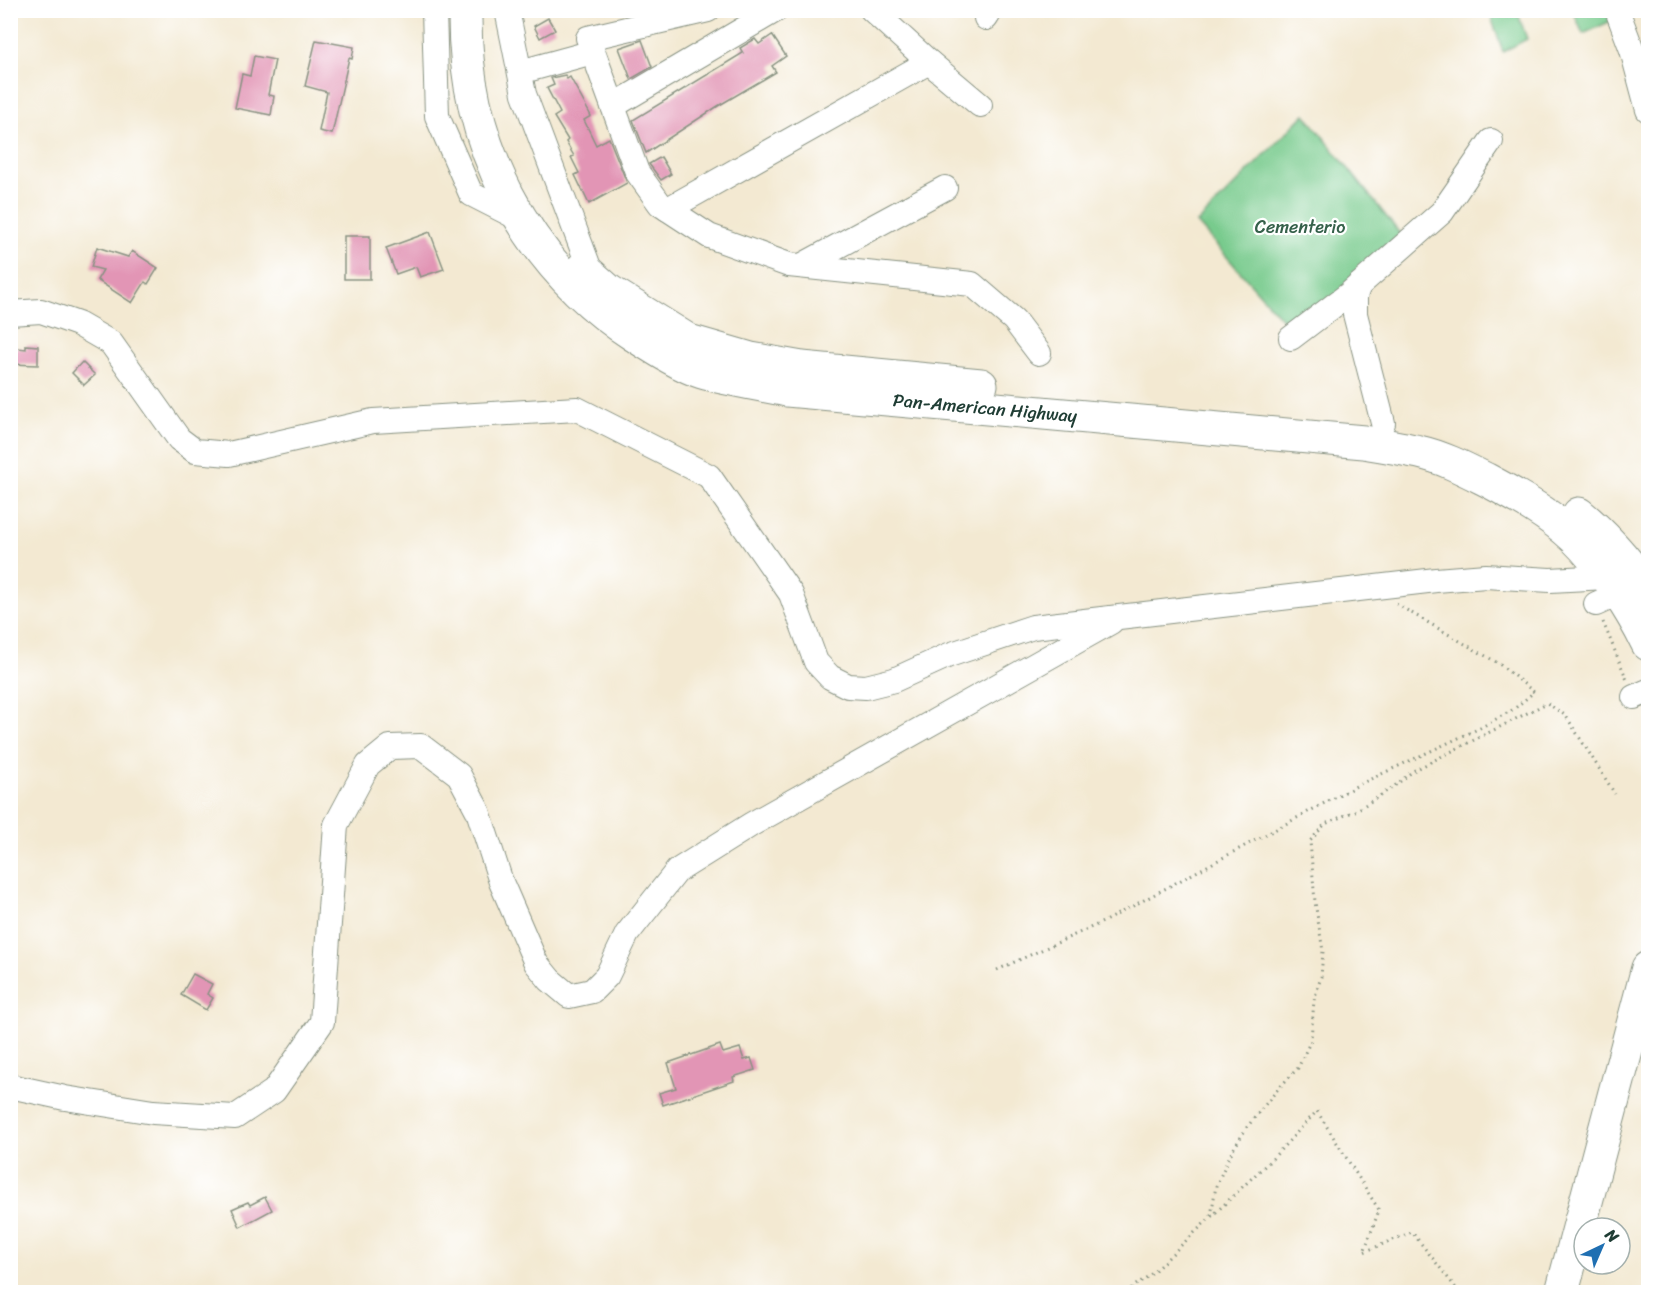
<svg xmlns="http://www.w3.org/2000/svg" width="1659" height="1303" font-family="Sriracha,sans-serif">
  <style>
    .green { fill: #78cb8d; stroke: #4c8460; stroke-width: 1.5 }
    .building { fill: #e295b5 }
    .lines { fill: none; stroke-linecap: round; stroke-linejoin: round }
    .minor-casing { stroke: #899383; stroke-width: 26 }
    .highway-casing { stroke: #899383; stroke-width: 35 }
    .path { stroke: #899383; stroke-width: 3; stroke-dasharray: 1.5 4.5; stroke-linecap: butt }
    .minor { stroke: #fff; stroke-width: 24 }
    .highway { stroke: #fff; stroke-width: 33 }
    .labels { text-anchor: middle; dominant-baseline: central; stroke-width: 4.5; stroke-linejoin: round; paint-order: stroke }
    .park-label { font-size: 18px; fill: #35604a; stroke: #fff }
    .street-label { font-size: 18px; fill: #1f3d34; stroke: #fff }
  </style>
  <rect width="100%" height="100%" fill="#fff"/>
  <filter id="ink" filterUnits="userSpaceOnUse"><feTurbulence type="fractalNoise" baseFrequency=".0167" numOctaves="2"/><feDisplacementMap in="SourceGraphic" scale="12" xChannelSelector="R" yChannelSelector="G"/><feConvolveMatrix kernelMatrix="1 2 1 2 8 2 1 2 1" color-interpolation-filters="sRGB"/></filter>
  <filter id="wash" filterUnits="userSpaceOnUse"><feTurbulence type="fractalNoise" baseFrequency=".008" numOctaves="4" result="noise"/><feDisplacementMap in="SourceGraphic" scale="24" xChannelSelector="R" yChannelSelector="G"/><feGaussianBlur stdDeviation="1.35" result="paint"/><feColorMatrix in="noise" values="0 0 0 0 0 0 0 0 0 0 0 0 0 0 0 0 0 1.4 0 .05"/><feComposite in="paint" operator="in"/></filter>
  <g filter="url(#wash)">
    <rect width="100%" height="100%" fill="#f3e9d2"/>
    <!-- green -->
    <g class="green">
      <polygon points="1489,11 1517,11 1527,39 1503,52"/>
      <polygon points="1573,11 1610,11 1613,20 1583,34"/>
      <polygon points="1305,114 1405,240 1293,332 1197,223"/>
    </g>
    <g id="blocks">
      <!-- building -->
      <g class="building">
        <polygon points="548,18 555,30 540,38 534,26"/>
        <polygon points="772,35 786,56 772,66 776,72 718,106 646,153 633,120 743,53 740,48 755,39 759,44"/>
        <polygon points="316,40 354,47 352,59 349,58 332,134 319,131 327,92 305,86"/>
        <polygon points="642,40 652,67 631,79 619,48"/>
        <polygon points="254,56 275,60 268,95 274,96 271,115 235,108 242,74 250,76"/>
        <polygon points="565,75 567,79 570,77 591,116 584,120 596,145 609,138 627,183 589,204 575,175 579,173 571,157 574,156 566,142 568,140 554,117 560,113 547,88 554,85 551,78"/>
        <polygon points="661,157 671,174 661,180 649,164"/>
        <polygon points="430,232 444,269 420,277 416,267 396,274 386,248"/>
        <rect x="344" y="236" width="26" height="43"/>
        <polygon points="97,247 128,257 132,251 158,268 148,284 145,282 132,303 97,280 103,270 91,267"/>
        <polygon points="26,345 38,346 38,365 10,364 10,347 26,349"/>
        <polygon points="82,362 95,375 84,385 72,373"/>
        <polygon points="193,974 212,984 207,994 213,998 206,1010 181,995"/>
        <polygon points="720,1045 723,1053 740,1048 744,1060 751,1058 755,1070 733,1077 734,1081 663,1105 659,1093 676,1088 668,1063"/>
        <polygon points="265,1197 272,1210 240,1227 232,1209 248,1202 250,1205"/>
      </g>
    </g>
  </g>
  <g filter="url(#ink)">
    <use href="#blocks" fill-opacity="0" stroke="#899383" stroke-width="1.5"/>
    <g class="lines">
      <defs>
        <g id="minor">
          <polyline points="434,10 437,116 471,194 520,219"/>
          <polyline points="507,10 524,94 592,275"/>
          <polyline points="708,10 588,38 637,172 660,204 709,236 789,265 972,284 1014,320 1039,353"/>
          <polyline points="1617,10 1632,50 1648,110"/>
          <polyline points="986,18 991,10"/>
          <polyline points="929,62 980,105"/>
          <polyline points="520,72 593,52"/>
          <polyline points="613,106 776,10"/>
          <polyline points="668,209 929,62 872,10"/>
          <polyline points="801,266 945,188"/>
          <polyline points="1359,285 1355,296 1355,314 1383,423"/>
          <polyline points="10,313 41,311 78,324 111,343 179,439 195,451 229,454 373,421 577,409 709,476 791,594 816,662 830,677 848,686 866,687 894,680 949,655 1033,627 1436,580 1486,576 1550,580 1607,577"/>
          <polyline points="1291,338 1349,294 1442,212 1491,141"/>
          <polyline points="1596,604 1618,594"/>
          <polyline points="1634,697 1648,691"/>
          <polyline points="10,1086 65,1098 153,1112 235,1117 274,1091 322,1022 336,825 368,765 390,747 421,746 459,775 478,811 501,882 536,963 550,980 569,996 592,991 607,976 627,934 677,871 752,824 1111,622"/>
        </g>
        <g id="highway">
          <path d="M465 10C463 141 524 264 634 335 653 347 682 366 702 372 730 380 759 384 787 390L1364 442C1382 445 1401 448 1419 452 1442 457 1465 469 1487 480 1517 496 1550 514 1575 538 1602 564 1632 611 1648 644"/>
          <polyline points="583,268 609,291 689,341 751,359 802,368 981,385"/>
          <path d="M1579 514C1606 536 1628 562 1648 590"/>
          <polyline points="1562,1292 1648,968"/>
        </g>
      </defs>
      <!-- minor casing -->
      <use href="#minor" class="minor-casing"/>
      <!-- highway casing -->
      <use href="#highway" class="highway-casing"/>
      <!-- path -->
      <g class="path">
        <polyline points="1603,622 1627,680"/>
        <polyline points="997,970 1103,922 1360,784 1480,728 1514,709 1534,692 1498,663 1396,604"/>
        <polyline points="1211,1216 1216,1186 1230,1155 1247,1127 1278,1089 1298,1068 1311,1040 1314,1000 1321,977 1323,951 1315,902 1310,841 1325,824 1357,810 1392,788 1413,771 1547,703 1566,716 1615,794"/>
        <polyline points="1126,1292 1150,1275 1273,1158 1317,1111 1379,1210 1364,1252 1412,1232 1459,1292"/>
      </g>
      <!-- minor -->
      <use href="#minor" class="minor"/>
      <!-- highway -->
      <use href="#highway" class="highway"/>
    </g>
  </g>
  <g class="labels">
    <!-- park labels -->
    <g class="park-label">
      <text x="1300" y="227">Cementerio</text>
    </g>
    <!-- street labels -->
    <g class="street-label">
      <text transform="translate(985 408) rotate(5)">Pan-American Highway</text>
    </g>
  </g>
  <!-- margin -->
  <rect width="1659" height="1303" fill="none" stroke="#fff" stroke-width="36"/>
  <!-- north arrow -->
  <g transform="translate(1602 1246) rotate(44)"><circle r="28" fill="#ffffff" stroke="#a5b1ae" stroke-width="1.5"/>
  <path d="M0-4.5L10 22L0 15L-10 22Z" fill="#1f6fb2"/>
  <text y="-9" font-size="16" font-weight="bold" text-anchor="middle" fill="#1f3d34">N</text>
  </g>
</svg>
